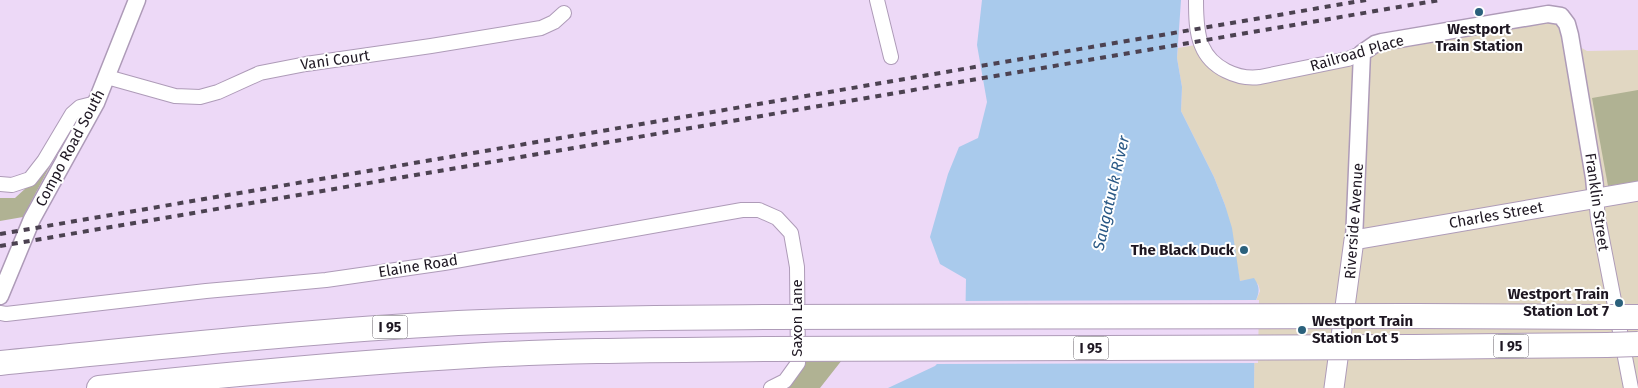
<svg xmlns="http://www.w3.org/2000/svg" width="1638" height="388" font-family="'Fira Sans',sans-serif">
  <style>
    .commercial { fill: #e1d7c2 }
    .green { fill: #b0b293 }
    .water { fill: #a9caec }
    .pier { fill: #edd9f7 }
    .lines { fill: none; stroke-linecap: round; stroke-linejoin: round }
    .minor-casing { stroke: #ae9bb8; stroke-width: 16 }
    .tertiary-casing { stroke: #ae9bb8; stroke-width: 19 }
    .secondary-casing { stroke: #ae9bb8; stroke-width: 21 }
    .motorway-casing { stroke: #ae9bb8; stroke-width: 26 }
    .minor { stroke: #fff; stroke-width: 14 }
    .tertiary { stroke: #fff; stroke-width: 16 }
    .secondary { stroke: #fff; stroke-width: 19 }
    .motorway { stroke: #fff; stroke-width: 24 }
    .rail { stroke: #4c4251; stroke-width: 4; stroke-dasharray: 6 6; stroke-linecap: butt }
    .motorway-bridge-casing { stroke: #ae9bb8; stroke-width: 26; stroke-linecap: butt }
    .motorway-bridge { stroke: #fff; stroke-width: 24 }
    .poi-dot { fill: #2b617c; stroke: #fff; stroke-width: 2 }
    .labels { text-anchor: middle; dominant-baseline: central; stroke-width: 4; stroke-linejoin: round; paint-order: stroke }
    .shield { fill: #fff; stroke: #625d64; stroke-width: 1 }
    .shield-label { font-size: 14px; font-weight: bold; fill: #1e1722 }
    .poi-label { font-size: 15px; font-weight: bold; fill: #1e1722; stroke: #fff; text-anchor: end }
    .street-label { font-size: 15px; fill: #1e1722; stroke: #fff }
    .water-label { font-size: 16px; font-style: italic; fill: #295885; stroke: #fff }
  </style>
  <rect width="100%" height="100%" fill="#edd9f7"/>
  <!-- commercial -->
  <polygon class="commercial" points="1552,14 1571,42 1587,51 1638,50 1638,388 1254,388 1255,303 1260,291 1259,287 1258,284 1247,280 1240,281 1225,205 1214,177 1181,111 1182,87 1177,58 1178,48 1201,44 1236,75 1362,53"/>
  <!-- green -->
  <g class="green">
    <polygon points="1638,90 1638,181 1608,186 1592,98"/>
    <polygon points="50,166 23,217 0,221 0,198 15,198"/>
    <polygon points="796,350 842,360 820,388 788,388 774,381 785,371"/>
  </g>
  <!-- water -->
  <path class="water" d="M982 0H1181L1177 58 1182 87 1181 111 1214 177 1225 205 1232 228 1240 281 1254 278C1261 288 1259 293 1255 303L1254 388H888L935 366 965 334 966 279 940 264 930 237 948 174 959 147 978 138 987 102 977 45Z"/>
  <!-- pier -->
  <polygon class="pier" points="1259,300 1258,363 933,364 962,333 963,301"/>
  <g class="lines">
    <defs>
      <g id="minor">
        <polyline points="877,0 891,57"/>
        <path d="M1196 0C1196 14 1196 33 1202 46 1211 68 1238 80 1260 77L1348 59 1362 53"/>
        <polyline points="107,77 175,96 200,97 218,92 260,73 306,64 431,46 541,28 554,22 564,13"/>
        <polyline points="0,184 12,185 30,179 44,161 72,114 80,107 96,103"/>
        <polyline points="1596,198 1598,218 1631,388"/>
        <polyline points="0,313 6,314 206,291 326,280 444,263 742,210 759,210 777,218 791,233 797,267 798,363 785,381 771,388"/>
      </g>
      <g id="tertiary">
        <polyline points="1354,240 1362,53 1375,44 1382,42 1548,14 1561,16 1567,24 1570,35 1594,178 1596,198"/>
        <polyline points="0,296 32,219 96,103 137,0"/>
      </g>
      <polyline id="secondary" points="1334,388 1354,240 1638,191"/>
      <g id="motorway">
        <polyline points="1414,316 1602,317"/>
        <polyline points="1414,347 1607,345"/>
        <path d="M0 363C153 348 305 331 458 323 561 318 664 318 767 317"/>
        <path d="M99 388C222 375 345 363 469 356 568 350 668 350 767 349"/>
      </g>
    </defs>
    <!-- minor casing -->
    <use href="#minor" class="minor-casing"/>
    <!-- tertiary casing -->
    <use href="#tertiary" class="tertiary-casing"/>
    <!-- secondary casing -->
    <use href="#secondary" class="secondary-casing"/>
    <!-- motorway casing -->
    <use href="#motorway" class="motorway-casing"/>
    <!-- minor -->
    <use href="#minor" class="minor"/>
    <!-- tertiary -->
    <use href="#tertiary" class="tertiary"/>
    <!-- secondary -->
    <use href="#secondary" class="secondary"/>
    <!-- motorway -->
    <use href="#motorway" class="motorway"/>
    <!-- rail -->
    <g class="rail">
      <polyline points="0,234 1366,0"/>
      <polyline points="0,246 1440,0"/>
    </g>
    <defs>
      <g id="motorway-bridge">
        <polyline points="767,317 1414,316"/>
        <polyline points="1602,317 1638,317"/>
        <polyline points="1607,345 1638,344"/>
        <polyline points="767,349 1414,347"/>
      </g>
    </defs>
    <!-- motorway-bridge casing -->
    <use href="#motorway-bridge" class="motorway-bridge-casing"/>
    <!-- motorway-bridge -->
    <use href="#motorway-bridge" class="motorway-bridge"/>
  </g>
  <!-- markers -->
  <g class="poi-dot">
    <circle cx="1479" cy="12" r="5"/>
    <circle cx="1244" cy="250" r="5"/>
    <circle cx="1619" cy="303" r="5"/>
    <circle cx="1302" cy="330" r="5"/>
  </g>
  <g class="labels">
    <!-- shield labels -->
    <g class="shield">
      <rect x="372.5" y="315.5" width="35" height="23" rx="4"/>
      <rect x="1493.5" y="334.5" width="35" height="23" rx="4"/>
      <rect x="1073.5" y="336.5" width="35" height="23" rx="4"/>
    </g>
    <g class="shield-label">
      <text x="390" y="327">I 95</text>
      <text x="1511" y="346">I 95</text>
      <text x="1091" y="348">I 95</text>
    </g>
    <!-- poi labels -->
    <g class="poi-label">
      <text x="1479" y="29" text-anchor="middle">Westport<tspan x="1479" dy="17">Train Station</tspan></text>
      <text x="1234" y="250">The Black Duck</text>
      <text x="1609" y="294">Westport Train<tspan x="1609" dy="17">Station Lot 7</tspan></text>
      <text x="1312" y="321" text-anchor="start">Westport Train<tspan x="1312" dy="17">Station Lot 5</tspan></text>
    </g>
    <!-- street labels -->
    <g class="street-label">
      <text transform="translate(1357 53) rotate(-16)">Railroad Place</text>
      <text transform="translate(335 60) rotate(-8)">Vani Court</text>
      <text transform="translate(70 148) rotate(-62)">Compo Road South</text>
      <text transform="translate(1597 202) rotate(82)">Franklin Street</text>
      <text transform="translate(1496 215) rotate(-10)">Charles Street</text>
      <text transform="translate(1354 221) rotate(-86)">Riverside Avenue</text>
      <text transform="translate(418 266) rotate(-9)">Elaine Road</text>
      <text transform="translate(797 318) rotate(-90)">Saxon Lane</text>
    </g>
    <!-- water labels -->
    <g class="water-label">
      <text transform="translate(1111 193) rotate(-77)">Saugatuck River</text>
    </g>
  </g>
</svg>
